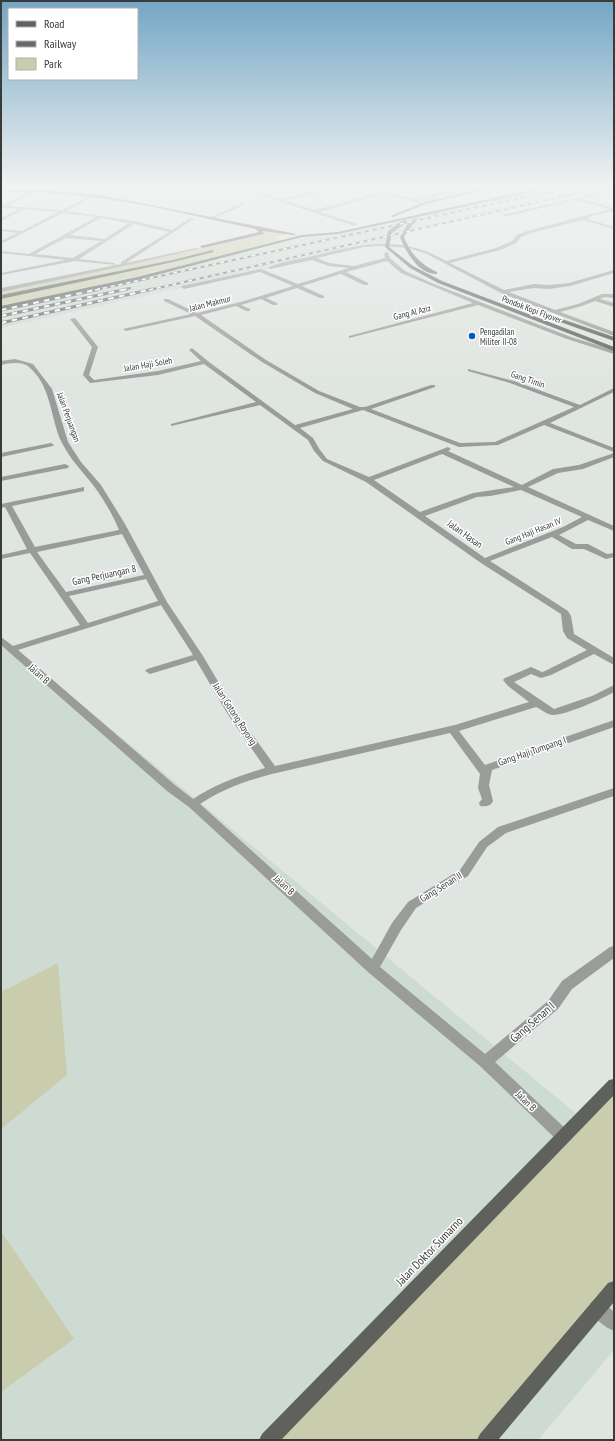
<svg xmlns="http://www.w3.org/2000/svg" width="615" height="1441" font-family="'PT Sans Narrow',sans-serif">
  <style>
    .built { fill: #cedbd2 }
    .green { fill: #cacdad }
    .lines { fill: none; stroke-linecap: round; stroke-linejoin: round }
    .minor { fill: #9a9c99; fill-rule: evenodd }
    .major { fill: #5e615c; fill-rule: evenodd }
    .rail-far1-casing { stroke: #676a68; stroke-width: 2 }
    .rail-casing { stroke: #676a68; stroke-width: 3 }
    .rail-far1 { stroke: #fff; stroke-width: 1.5; stroke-dasharray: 4; stroke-linecap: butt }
    .rail { stroke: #fff; stroke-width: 2; stroke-dasharray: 5.5; stroke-linecap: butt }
    .poi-dot { fill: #0158c1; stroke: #fff; stroke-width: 1.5 }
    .labels { text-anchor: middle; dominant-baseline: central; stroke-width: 3; stroke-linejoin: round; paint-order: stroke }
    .far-street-label { font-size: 9px; fill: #3a3c3a; stroke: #fff }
    .far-poi-label { font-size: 9px; fill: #3a3c3a; stroke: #fff; text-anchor: start }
    .street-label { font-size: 10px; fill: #3a3c3a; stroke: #fff }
    .near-street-label { font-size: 12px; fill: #3a3c3a; stroke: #fff }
  </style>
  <rect width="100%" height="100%" fill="#dfe5e1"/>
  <!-- built -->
  <g class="built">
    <polygon points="1,187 130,187 89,198 35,192 1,191"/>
    <polygon points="571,187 604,187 405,232 403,238 1,328 1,308 302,236 338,233"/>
    <polygon points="1,638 614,1145 614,1350 538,1440 1,1440"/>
  </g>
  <!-- green -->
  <g class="green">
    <polygon points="474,187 495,187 425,203 413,200"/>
    <polygon points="550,187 572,187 435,216 423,216 428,214"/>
    <polygon points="260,230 294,234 274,237 284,241 1,308 1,290 252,236 261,234"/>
    <polygon points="58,963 67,1075 1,1129 1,992"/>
    <polygon points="614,1087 614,1294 489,1440 269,1440"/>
    <polygon points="1,1231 74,1339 1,1392"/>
  </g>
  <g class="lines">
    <!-- minor -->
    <g class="minor">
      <path d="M241 187H248L278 199 309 193 294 187C302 187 309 193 316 192 329 191 341 187 354 187L284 200 315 210 381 192 368 187H375L413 199 467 187H476L418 200 421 202 419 203 385 193 320 212 357 224 355 226 277 201Z"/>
      <path d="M35 189 36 191 8 206 62 210 92 195 93 197 67 211 134 221 172 230 190 218 194 219 126 263 196 248 198 249 124 266 1 292V288L121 264V262L169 232 134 224 79 259 114 263 116 265 75 261 1 275V273L65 260 1 253V251L29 254 96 217 63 213 1 244V241L17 233 1 231V229L22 231 58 212 25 209 1 221V218L19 209 1 208V206ZM101 218 129 223 105 239 70 235ZM66 238 101 241 73 258 35 254Z"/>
      <path d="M614 189V191L581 199 614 208V211L594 215 587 219 614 227V229L583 220 531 233 521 237 516 243 500 250 450 263 504 290 534 284 549 285 569 283 614 270V273L570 286 549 289 534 288 509 292 555 310 578 304 602 294H614V298L605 297 600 299 614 303V307L595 301 582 306 560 312 614 332V336L501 293 427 254 409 248 381 246 364 247 317 258 329 263 354 266 385 258 384 253 388 252 390 258 405 271 434 284 571 337 614 350V354L567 339 478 305 349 338V336L473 303 401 273 387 261 346 272 368 283V285H364L341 274 302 286 324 296V298H320L297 288 266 298 277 303V305H273L261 299 241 305 250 309V311H246L236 306 201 315 266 360 319 391 360 407H365L431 385H435V387L371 409 460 443 495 442 574 407 510 383 468 371V369L514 381 580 405 614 388V392L550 423 614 448V452L544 425 498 445 459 447 363 410 300 428 313 438 320 450 327 459 369 477 448 447 451 449 448 451 522 485 553 469 579 465 614 453V457L583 469 558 473 528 487 614 526V531L588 520 559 535 576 544H588L607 554 614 553V557L606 559 584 549H572L552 537 490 561 568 611 571 616 574 634 614 658V665L594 654 551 675 541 678 531 674 514 682 554 709 592 696 614 685V692C602 699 566 715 553 715 547 715 541 709 536 707L459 731 485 765 614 720V727L492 770 489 785 493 801C491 806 485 807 480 806L479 803 482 799 478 788 480 774 450 733 272 774C246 781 223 789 200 804L372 959 392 923 408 902 460 870 479 842 498 827 614 788V796L506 833 487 847 468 876 416 908 401 930 380 967 485 1054 548 1001 562 981 610 947 614 946V958L572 989 558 1009 495 1062 568 1131 570 1136 568 1141 563 1143 558 1141 480 1066 368 972 189 807 167 791 1 645V637L13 646 80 625 30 553 1 559V555L27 549 5 507 1 508V504L84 487V491L12 506 35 547 119 530C113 515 103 498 93 485 82 471 70 459 62 443 50 419 52 387 30 368 23 361 10 363 1 365V361L15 359 33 364 52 389 68 442 81 462 101 485 125 524 167 602 203 656 236 712 275 766 455 725 529 702 508 686 503 680 505 678 531 667 542 672 545 671 587 650 567 638 563 631 561 614 481 563 366 482 323 461 314 451 308 440 260 405 171 426V424L256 402 204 364 158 375 90 383 83 375 92 347 70 319 75 318 98 347 89 375 94 380 158 371 201 361 189 350 192 348 209 362 295 425 353 409 315 393 262 362 195 316 126 331 123 329 191 314 164 301V299H168L197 313 244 301 293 286 260 272 184 289 181 287 182 286 261 269 298 284 349 268 329 266 312 260 270 269 268 268C278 262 296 260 309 257 360 245 397 233 446 261L496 248 512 241 517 235 527 231 610 209 576 200 504 217 502 215ZM442 454 514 487 473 493 420 512 374 480ZM521 490 582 517 563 527 485 558 425 516 477 497 490 496ZM122 534 144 575 66 592 37 552ZM146 579 158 601 88 623 69 596ZM161 605 193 655 147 669 145 671 150 674 196 660 227 713 265 768C239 776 216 784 193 799L175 785 18 650Z"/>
      <polygon points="243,203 246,204 210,220 206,219"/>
      <polygon points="51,443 54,445 53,446 1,457 1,453"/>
      <polygon points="65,464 69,466 68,468 1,481 1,477"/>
      <path d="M597 1300 603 1302 614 1312V1331C604 1327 593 1318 589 1308L591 1302Z"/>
    </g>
    <!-- major -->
    <g class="major">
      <polygon points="488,187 497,187 426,204 394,217 390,216 424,202"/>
      <polygon points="506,187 515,187 489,193 487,192"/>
      <polygon points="543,187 552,187 405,220 407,222 392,233 389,247 413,266 442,281 614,347 614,351 438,283 410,268 385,247 388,231 403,220 338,234 302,237 137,280 1,310 1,306 137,277 302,235 338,232"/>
      <polygon points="1,190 51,190 101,195 296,234 294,235 262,231 264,234 202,248 200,246 259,232 255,229 154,207 101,198 51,193 1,192"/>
      <path d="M416 218 420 219 413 224 404 237C411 254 420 264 437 272V274C419 275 405 251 400 237L409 222Z"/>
      <polygon points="212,250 214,252 173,262 1,299 1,295 173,260"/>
      <polygon points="529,309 533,309 614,337 614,341 529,311"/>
      <polygon points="614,1079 614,1095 281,1440 259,1440 262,1434 609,1080"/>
      <polygon points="614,1281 614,1302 498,1440 477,1440 480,1434 608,1283"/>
    </g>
    <defs>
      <g id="rail-far1">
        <polyline points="95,290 571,187"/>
        <polyline points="123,290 130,288"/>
        <polyline points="149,290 604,187"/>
      </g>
      <g id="rail">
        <polyline points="1,310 100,289"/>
        <polyline points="1,316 127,289"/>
        <polyline points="1,323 153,289"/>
      </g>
    </defs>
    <!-- rail-far1 casing -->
    <use href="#rail-far1" class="rail-far1-casing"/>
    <!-- rail casing -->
    <use href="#rail" class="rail-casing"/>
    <!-- rail-far1 -->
    <use href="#rail-far1" class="rail-far1"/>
    <!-- rail -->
    <use href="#rail" class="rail"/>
  </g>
  <!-- sky -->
  <linearGradient id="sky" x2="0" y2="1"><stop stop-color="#73a6c5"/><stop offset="0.48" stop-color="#f1f3f2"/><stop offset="1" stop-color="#f1f3f2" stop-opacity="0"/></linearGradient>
  <rect width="615" height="389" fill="url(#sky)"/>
  <!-- markers -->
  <circle class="poi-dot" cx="472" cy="336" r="4"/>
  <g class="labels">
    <!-- far-street labels -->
    <g class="far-street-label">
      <text transform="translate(210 303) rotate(-14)">Jalan Makmur</text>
      <text transform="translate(532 309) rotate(21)">Pondok Kopi Flyover</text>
      <text transform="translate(412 312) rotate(-14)">Gang Al Aziz</text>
      <text transform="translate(148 364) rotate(-10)">Jalan Haji Soleh</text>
      <text transform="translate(528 379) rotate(19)">Gang Timin</text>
      <text transform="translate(69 417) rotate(70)">Jalan Perjuangan</text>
      <text transform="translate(533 531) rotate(-22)">Gang Haji Hasan IV</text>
    </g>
    <!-- far-poi labels -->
    <g class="far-poi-label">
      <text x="480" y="331">Pengadilan<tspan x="480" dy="10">Militer II-08</tspan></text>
    </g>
    <!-- street labels -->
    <g class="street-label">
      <text transform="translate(465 534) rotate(36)">Jalan Hasan</text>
      <text transform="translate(104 575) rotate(-12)">Gang Perjuangan 8</text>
      <text transform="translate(39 674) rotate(41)">Jalan B</text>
      <text transform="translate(235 714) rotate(57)">Jalan Gotong Royong</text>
      <text transform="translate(532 751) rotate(-19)">Gang Haji Tumpang I</text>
      <text transform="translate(284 885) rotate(43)">Jalan B</text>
      <text transform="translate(441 887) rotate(-32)">Gang Senan II</text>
      <text transform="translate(526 1101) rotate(44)">Jalan B</text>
    </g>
    <!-- near-street labels -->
    <g class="near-street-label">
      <text transform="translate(532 1022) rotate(-41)">Gang Senan I</text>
      <text transform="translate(429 1251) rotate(-46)">Jalan Doktor Sumarno</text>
    </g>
  </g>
  <!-- border -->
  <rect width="615" height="1441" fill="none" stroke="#3a3c3a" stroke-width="4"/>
  <!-- legend -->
  <rect x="8" y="8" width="130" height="72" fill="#ffffff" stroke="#b0b1b0"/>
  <rect x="16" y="21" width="20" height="6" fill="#5e615c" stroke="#b0b1b0"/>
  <text x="44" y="28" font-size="12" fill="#3a3c3a">Road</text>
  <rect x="16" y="41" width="20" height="6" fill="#676a68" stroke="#b0b1b0"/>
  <text x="44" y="48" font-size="12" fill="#3a3c3a">Railway</text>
  <rect x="16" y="58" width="20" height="12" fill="#cacdad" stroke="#b0b1b0"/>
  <text x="44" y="68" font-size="12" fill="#3a3c3a">Park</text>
</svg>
